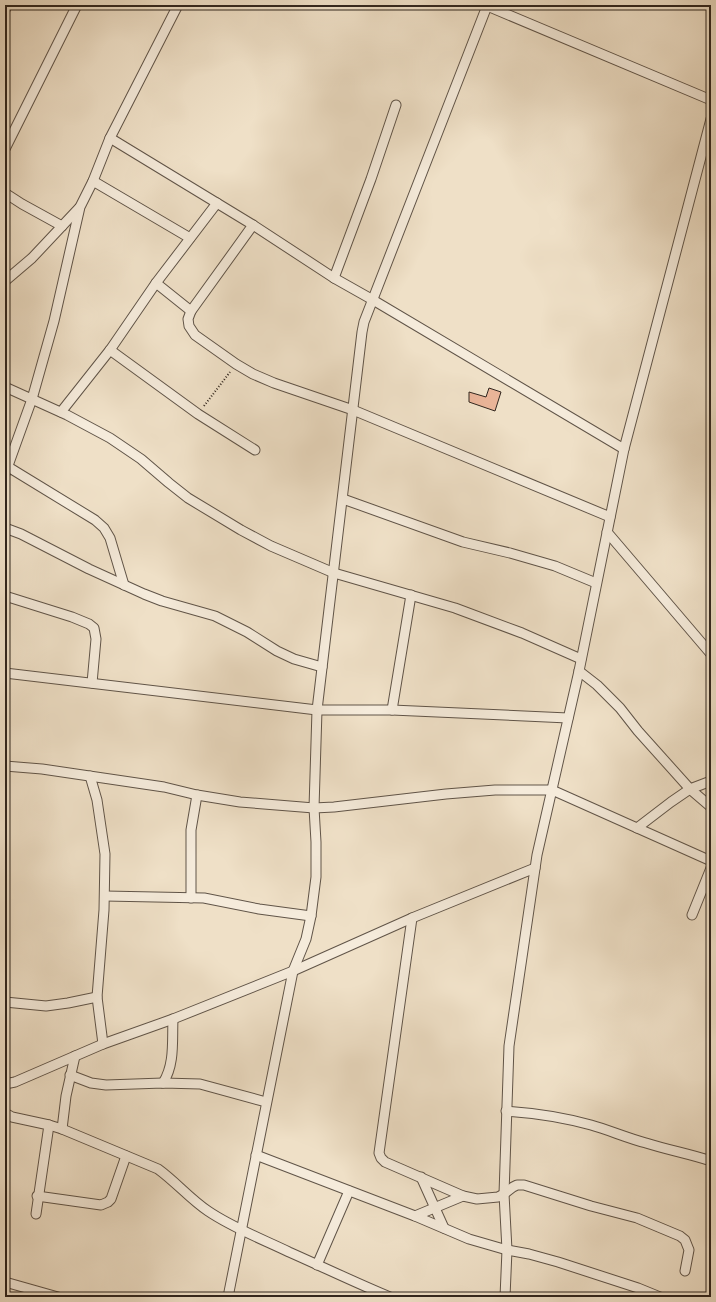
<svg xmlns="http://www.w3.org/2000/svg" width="716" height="1302" font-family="'Gentium Book Plus',serif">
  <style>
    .building { fill: #e9b498; stroke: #31261e }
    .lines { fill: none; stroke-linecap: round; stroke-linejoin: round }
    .street-casing { stroke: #605448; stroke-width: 11 }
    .path { stroke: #31261e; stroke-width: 2; stroke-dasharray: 1 2; stroke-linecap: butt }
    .street { stroke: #f5ebdb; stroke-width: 9 }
  </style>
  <rect width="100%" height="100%" fill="#efe0c7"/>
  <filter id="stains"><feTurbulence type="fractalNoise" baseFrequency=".005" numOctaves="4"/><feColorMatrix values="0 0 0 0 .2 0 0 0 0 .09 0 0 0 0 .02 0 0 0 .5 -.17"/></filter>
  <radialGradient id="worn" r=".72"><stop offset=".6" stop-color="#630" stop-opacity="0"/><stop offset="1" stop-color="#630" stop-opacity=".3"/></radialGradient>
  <!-- building -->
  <polygon class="building" points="489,388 501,392 495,411 469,402 469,392 486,397"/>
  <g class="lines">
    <defs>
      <g id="street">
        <polyline points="485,5 711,100"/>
        <polyline points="5,10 7,5"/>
        <polyline points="110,138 253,225 334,278 373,300 624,449"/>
        <polyline points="5,149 77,5"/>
        <polyline points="93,181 190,238"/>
        <polyline points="5,193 22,204 62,226"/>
        <polyline points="253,225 191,311 188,319 189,326 195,335 236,364 253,374 274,383 353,410 610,517"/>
        <polyline points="334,278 371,179 396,105"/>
        <polyline points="5,281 32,258 79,208"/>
        <polyline points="156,283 191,311"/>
        <polyline points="110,350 198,414 255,450"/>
        <polyline points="5,387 67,415 110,438 141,459 169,483 188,498 241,530 271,546 334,573 455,608 522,633 581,659"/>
        <polyline points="61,412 110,350 156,283 217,203"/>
        <polyline points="5,465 95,520 104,528 110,538 124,585"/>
        <polyline points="5,474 32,399 54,321 80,207 93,181 110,138 178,5"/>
        <polyline points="343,499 463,542 510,553 555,566 596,583"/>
        <polyline points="5,528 21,534 89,569 144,594 162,601 215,616 247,632 277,651 294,659 322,667"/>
        <polyline points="607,532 711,654"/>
        <polyline points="5,596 72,617 89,624 94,628 96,639 92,683"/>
        <polyline points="579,671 597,685 620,708 638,731 690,789 711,807"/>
        <polyline points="5,673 317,710 392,710 568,718"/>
        <polyline points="392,710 411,595"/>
        <polyline points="5,766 42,769 164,787 197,795 240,802 314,808 334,807 446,794 495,790 552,790 711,861"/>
        <polyline points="90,776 97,800 105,854 104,910 97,997 103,1044"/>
        <polyline points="637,828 671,802 690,789 711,781"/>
        <polyline points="105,896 204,898 259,909 311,916"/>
        <polyline points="191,898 191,830 197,795"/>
        <polyline points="692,915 711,868"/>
        <polyline points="412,918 379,1153 381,1158 385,1162 463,1196 477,1199 498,1197 504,1194 513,1187 517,1185 524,1185 591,1206 637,1218 680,1236 685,1240 689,1250 685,1271"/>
        <polyline points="5,1002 46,1006 68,1003 97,997"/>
        <polyline points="70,1075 91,1083 106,1085 163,1083 200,1084 266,1102"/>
        <path d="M163 1083C175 1064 172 1041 173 1019"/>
        <polyline points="5,1084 15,1082 103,1044 173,1019 293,971 412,918 535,868"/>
        <path d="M506 1111C535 1113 563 1117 591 1125 609 1130 627 1138 646 1143 668 1150 690 1154 711 1161"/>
        <path d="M5 1113 12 1117 49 1125 62 1129 158 1169C176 1182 190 1199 208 1211 233 1228 262 1239 289 1252 323 1267 356 1283 390 1297"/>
        <polyline points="62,1129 66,1096 75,1056"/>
        <polyline points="256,1155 415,1216 469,1239 507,1250 529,1254 558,1262 638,1288 660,1297"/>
        <polyline points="421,1177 444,1228"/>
        <polyline points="37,1196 101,1205 108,1202 111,1199 126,1156"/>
        <polyline points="36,1214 49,1125"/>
        <polyline points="415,1216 463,1196"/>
        <polyline points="317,1265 349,1191"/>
        <polyline points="5,1282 58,1297"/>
        <polyline points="228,1297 293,971 306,939 311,916 316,877 316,842 314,808 317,710 362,332 364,322 487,6"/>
        <polyline points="505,1297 507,1250 504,1194 509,1046 537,855 579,671 624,449 711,119"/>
      </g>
    </defs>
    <!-- street casing -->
    <use href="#street" class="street-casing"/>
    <!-- path -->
    <polyline class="path" points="204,406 230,372"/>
    <!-- street -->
    <use href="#street" class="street"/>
  </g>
  <!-- margin -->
  <rect width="716" height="1302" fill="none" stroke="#efe0c7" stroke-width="20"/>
  <rect x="6" y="6" width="704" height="1290" fill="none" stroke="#31261e" stroke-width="2"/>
  <rect x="10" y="10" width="696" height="1282" fill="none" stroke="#31261e"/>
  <rect width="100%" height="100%" filter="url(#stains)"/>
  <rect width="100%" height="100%" fill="url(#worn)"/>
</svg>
